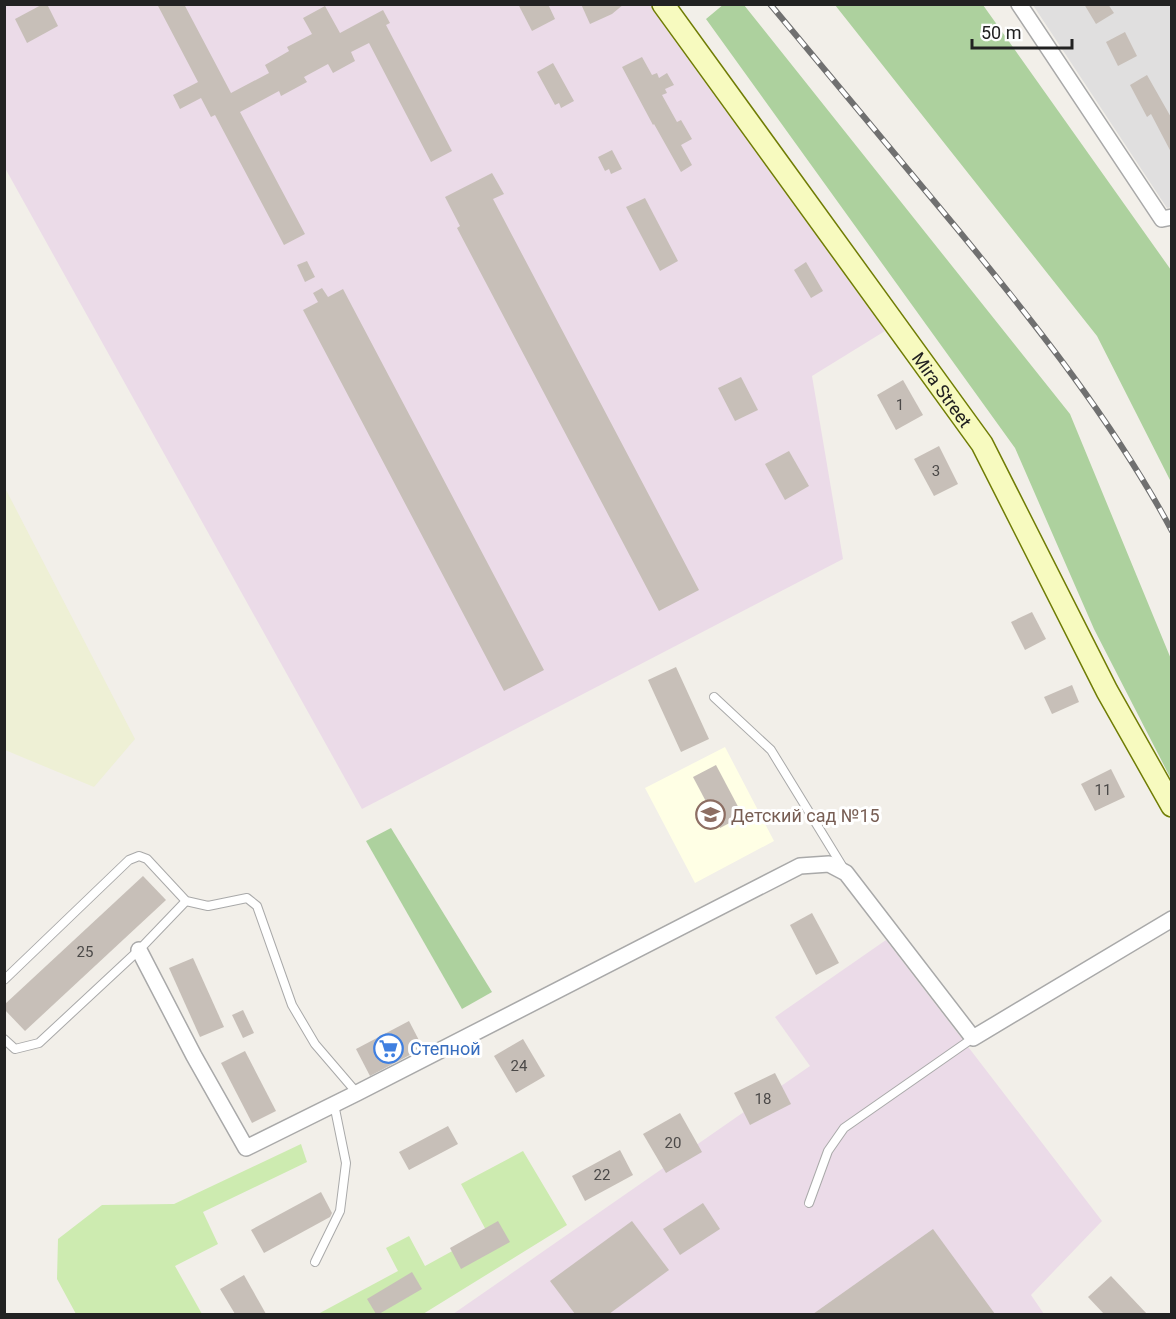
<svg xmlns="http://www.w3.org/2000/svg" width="1176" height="1319" font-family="Roboto,sans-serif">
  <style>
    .residential { fill: #e0dfdf }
    .industrial { fill: #ebdbe8 }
    .education { fill: #ffffe5 }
    .farmland { fill: #eef0d5 }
    .grass { fill: #cdebb0 }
    .forest { fill: #add19e }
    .building { fill: #c7bfb8 }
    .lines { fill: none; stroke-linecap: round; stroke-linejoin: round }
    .lane-casing { stroke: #a9a9a9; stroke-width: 10 }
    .street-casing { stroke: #a9a9a9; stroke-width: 18 }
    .secondary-casing { stroke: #707d05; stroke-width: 24 }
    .lane { stroke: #fff; stroke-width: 8 }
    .street { stroke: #fff; stroke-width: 15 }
    .secondary { stroke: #f7fabf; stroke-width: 21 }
    .rail-casing { stroke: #707070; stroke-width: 6 }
    .rail { stroke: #fff; stroke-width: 4; stroke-dasharray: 11; stroke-linecap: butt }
    .labels { text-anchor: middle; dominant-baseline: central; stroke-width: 6; stroke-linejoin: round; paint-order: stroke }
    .number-label { font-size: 15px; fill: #4b4948 }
    .street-label { font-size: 18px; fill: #222; stroke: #fff }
    .education-label { font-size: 18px; fill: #785e54; stroke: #fff; text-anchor: start }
    .shop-label { font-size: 18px; fill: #366cbe; stroke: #fff; text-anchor: start }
  </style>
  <rect width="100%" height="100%" fill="#f2efe9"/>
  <!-- residential -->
  <polygon class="residential" points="1033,5 1171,5 1171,207 1167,208"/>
  <!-- industrial -->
  <g class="industrial">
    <polygon points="4,5 653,5 885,331 812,376 843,559 362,809 5,168"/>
    <polygon points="886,940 1102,1221 1031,1295 1044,1314 453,1314 810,1066 775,1017"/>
  </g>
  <!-- education -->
  <polygon class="education" points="725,747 774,841 695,883 645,788"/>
  <!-- farmland -->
  <polygon class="farmland" points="4,486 135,739 94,787 5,750"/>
  <!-- grass -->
  <g class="grass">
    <polygon points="301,1144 307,1162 203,1212 218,1244 175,1266 202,1314 76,1314 57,1279 58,1239 102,1205 174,1204"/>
    <polygon points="523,1151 567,1225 423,1314 318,1314 398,1271 386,1248 409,1236 425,1266 487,1232 461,1184"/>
  </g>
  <!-- forest -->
  <g class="forest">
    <polygon points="724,4 744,5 1070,414 1171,659 1171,779 1094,629 1015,448 706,19"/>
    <polygon points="835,5 983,5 1171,270 1171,482 1097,336"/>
    <polygon points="391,828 492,992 462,1009 366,841"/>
  </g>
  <!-- building -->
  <g class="building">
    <polygon points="43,4 47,4 58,26 27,43 15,19"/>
    <polygon points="157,4 184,4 231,93 269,73 265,65 289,51 287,47 312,34 303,18 325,6 340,33 383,10 390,23 386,25 452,151 431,162 369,43 351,52 355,61 333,73 328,64 304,77 307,82 281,96 279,91 240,112 305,234 284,245 215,115 211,117 201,98 180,109 173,95 198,82"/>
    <polygon points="518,4 548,4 555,19 532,31"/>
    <polygon points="581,4 624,4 612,14 590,24"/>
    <polygon points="1084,4 1108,4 1114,13 1096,24"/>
    <polygon points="1125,32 1137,56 1118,66 1106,42"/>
    <polygon points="642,57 652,75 657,73 659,78 667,73 674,85 665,89 667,93 662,95 677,122 681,120 692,139 681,145 692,165 681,172 654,124 653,125 622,67"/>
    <polygon points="553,63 574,101 561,108 559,103 555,105 537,72"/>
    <polygon points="1147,75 1172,119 1172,154 1151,114 1147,117 1130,85"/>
    <polygon points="612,150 622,169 611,174 609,169 605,171 598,157"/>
    <polygon points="492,173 504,194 493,199 699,590 659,611 457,228 460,226 445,197"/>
    <polygon points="645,198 678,261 660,271 626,207"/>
    <polygon points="307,261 315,277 305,282 297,265"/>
    <polygon points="806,262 823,291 811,298 794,270"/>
    <polygon points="322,288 328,297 343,289 544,670 504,691 303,310 318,302 313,293"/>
    <polygon points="741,377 758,410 735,421 718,388"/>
    <polygon points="903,380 923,415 896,430 877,395"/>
    <polygon points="939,446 958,484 934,496 914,459"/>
    <polygon points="789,451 809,486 785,500 765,464"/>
    <polygon points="1032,612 1046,639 1025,650 1011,622"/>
    <polygon points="676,667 709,739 681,752 648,680"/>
    <polygon points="1072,685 1079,702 1052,714 1044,697"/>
    <polygon points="716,765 743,816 720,828 693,777"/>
    <polygon points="1111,769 1125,797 1095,811 1081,784"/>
    <polygon points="143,876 166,900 25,1031 4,1009 4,1005"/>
    <polygon points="812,913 839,963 816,975 790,925"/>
    <polygon points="193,958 224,1027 200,1037 169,968"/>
    <polygon points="243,1010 254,1033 243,1038 232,1015"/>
    <polygon points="409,1021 423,1048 370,1076 356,1049"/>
    <polygon points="523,1039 545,1076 516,1093 494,1056"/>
    <polygon points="245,1051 276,1111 252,1123 221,1063"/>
    <polygon points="775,1073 791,1104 750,1125 734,1093"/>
    <polygon points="680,1113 702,1152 666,1173 643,1134"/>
    <polygon points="448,1126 458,1144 409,1170 399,1152"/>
    <polygon points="620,1150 633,1175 585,1201 572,1176"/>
    <polygon points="321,1192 332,1213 330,1217 264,1253 251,1230"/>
    <polygon points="703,1203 720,1229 680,1255 663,1229"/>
    <polygon points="498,1221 510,1242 461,1269 450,1248"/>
    <polygon points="632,1221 669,1270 609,1314 575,1314 550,1281"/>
    <polygon points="933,1229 995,1314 813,1314"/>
    <polygon points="412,1272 422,1289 379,1314 376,1314 367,1299"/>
    <polygon points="244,1275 266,1314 235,1314 220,1289"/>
    <polygon points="1111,1276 1147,1314 1104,1314 1088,1297"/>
  </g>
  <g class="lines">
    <defs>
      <g id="lane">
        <polyline points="714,697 771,750 844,869"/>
        <polyline points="4,980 129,860 139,856 147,859 186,901 208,906 247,898 257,906 292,1005 315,1044 357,1093"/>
        <polyline points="4,1039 15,1049 39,1043 139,950 186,901"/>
        <polyline points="809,1203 828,1151 844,1128 973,1038"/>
        <polyline points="315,1262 340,1211 346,1163 334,1104"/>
      </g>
      <g id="street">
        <polyline points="1019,4 1162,219 1172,217"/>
        <polyline points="139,950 194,1056 246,1148 357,1093 800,866 829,864 846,873 973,1038 1172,919"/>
      </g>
      <g id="secondary">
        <path id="s1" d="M663 4 982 444 1107 691 1172 806"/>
      </g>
    </defs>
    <!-- lane casing -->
    <use href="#lane" class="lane-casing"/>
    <!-- street casing -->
    <use href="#street" class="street-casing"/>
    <!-- secondary casing -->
    <use href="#secondary" class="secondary-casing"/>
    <!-- lane -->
    <use href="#lane" class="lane"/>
    <!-- street -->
    <use href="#street" class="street"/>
    <!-- secondary -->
    <use href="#secondary" class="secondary"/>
    <defs>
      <path id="rail" d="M770 4C833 80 896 155 959 231 1037 326 1114 423 1172 531"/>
    </defs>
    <!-- rail casing -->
    <use href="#rail" class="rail-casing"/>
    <!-- rail -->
    <use href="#rail" class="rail"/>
  </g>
  <!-- icons -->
  <defs>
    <symbol id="school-ring" viewBox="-11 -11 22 22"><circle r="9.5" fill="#fff" stroke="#8d6e63" stroke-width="1.5"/><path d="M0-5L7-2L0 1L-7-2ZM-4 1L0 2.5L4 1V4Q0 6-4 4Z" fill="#8d6e63"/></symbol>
    <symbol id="supermarket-ring" viewBox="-11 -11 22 22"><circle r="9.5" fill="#fff" stroke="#3f7fe0" stroke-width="1.5"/><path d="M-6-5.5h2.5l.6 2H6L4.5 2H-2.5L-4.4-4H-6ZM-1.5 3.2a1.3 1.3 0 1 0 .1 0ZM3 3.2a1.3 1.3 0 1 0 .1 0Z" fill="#3f7fe0"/></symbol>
  </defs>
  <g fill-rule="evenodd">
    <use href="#school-ring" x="694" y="798" width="33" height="33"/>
    <use href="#supermarket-ring" x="372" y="1032" width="33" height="33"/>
  </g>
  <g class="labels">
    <!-- number labels -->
    <g class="number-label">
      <text x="900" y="405">1</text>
      <text x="936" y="471">3</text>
      <text x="1103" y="790">11</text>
      <text x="85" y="952">25</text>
      <text x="519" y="1066">24</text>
      <text x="763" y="1099">18</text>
      <text x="673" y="1143">20</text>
      <text x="602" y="1175">22</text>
    </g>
    <!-- street labels -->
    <g class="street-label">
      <text stroke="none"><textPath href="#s1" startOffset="476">Mira Street</textPath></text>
    </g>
    <!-- education labels -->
    <g class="education-label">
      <text x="731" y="815">Детский сад №15</text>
    </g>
    <!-- shop labels -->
    <g class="shop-label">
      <text x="410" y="1048">Степной</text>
    </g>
  </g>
  <!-- border -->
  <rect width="1176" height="1319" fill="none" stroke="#222222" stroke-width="12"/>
  <!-- scale -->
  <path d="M972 39v9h100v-9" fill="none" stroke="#222222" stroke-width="3"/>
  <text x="981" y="39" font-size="18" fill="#222222" stroke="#ffffff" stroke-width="4.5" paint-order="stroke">50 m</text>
</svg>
